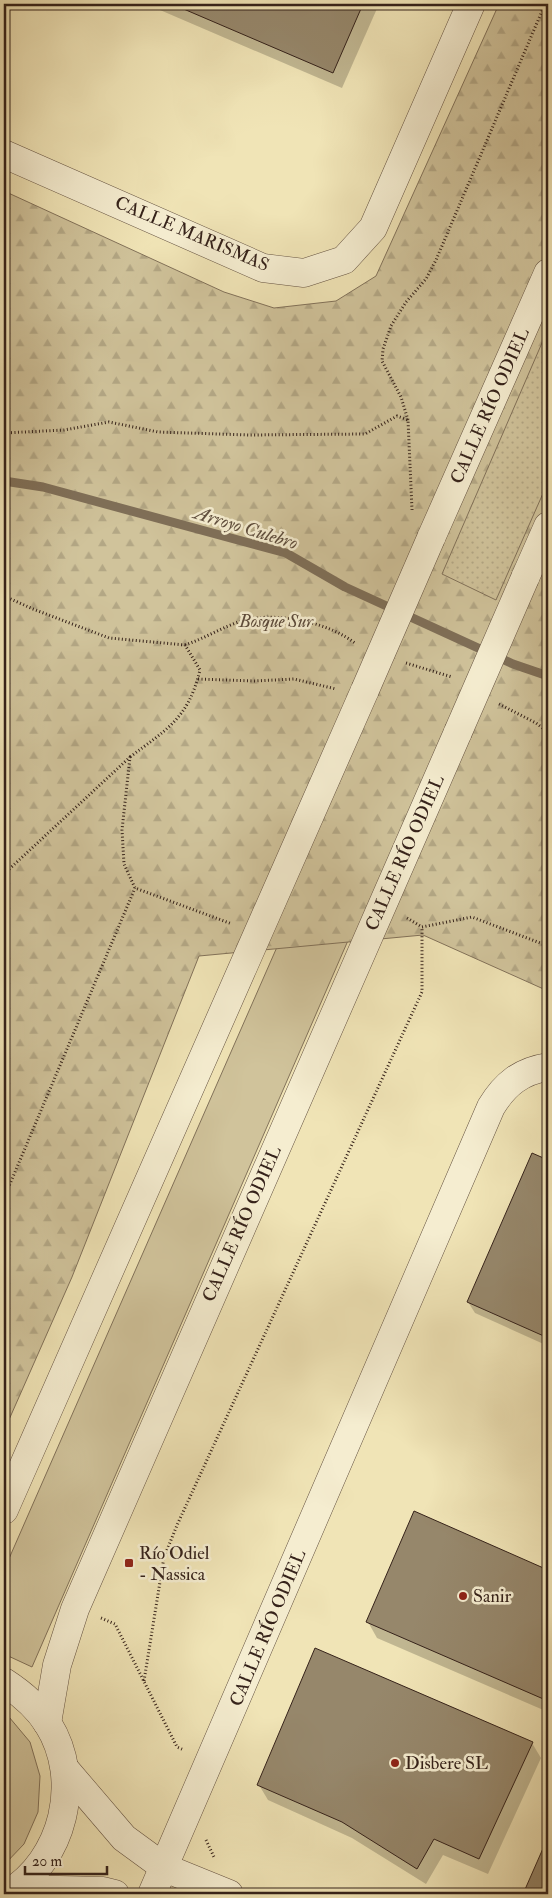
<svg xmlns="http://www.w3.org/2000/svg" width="552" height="1898" font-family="'IM FELL Double Pica',serif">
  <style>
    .green { fill: #d0c39b; stroke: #82725a }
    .forest { fill: url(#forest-firs); stroke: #82725a }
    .park { fill: url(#park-dots); stroke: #82725a }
    .shadow { fill: #0003 }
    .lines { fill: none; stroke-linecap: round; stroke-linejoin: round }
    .stream { stroke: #7f6f58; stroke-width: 9 }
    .building { fill: #96876b; stroke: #35221a }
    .minor-casing { stroke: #645241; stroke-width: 29 }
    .path { stroke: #35221a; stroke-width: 3; stroke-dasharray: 1 2.5; stroke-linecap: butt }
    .minor { stroke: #f5edd0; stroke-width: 28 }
    .minor-bridge-casing { stroke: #645241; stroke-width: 29; stroke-linecap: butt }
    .minor-bridge { stroke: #f5edd0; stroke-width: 28 }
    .poi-dot { fill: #8f2418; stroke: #f5edd0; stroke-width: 2 }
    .labels { text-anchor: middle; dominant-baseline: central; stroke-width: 5; stroke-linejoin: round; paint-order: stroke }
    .street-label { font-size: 18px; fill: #35221a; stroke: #f5edd0 }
    .park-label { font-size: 18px; font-style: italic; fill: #5c4a3a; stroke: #f5edd0 }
    .poi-label { font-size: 18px; fill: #35221a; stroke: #f5edd0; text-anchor: start }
    .water-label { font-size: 19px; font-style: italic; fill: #604f3e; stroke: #f5edd0 }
  </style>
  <defs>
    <pattern id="forest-firs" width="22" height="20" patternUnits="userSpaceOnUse" patternTransform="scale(1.25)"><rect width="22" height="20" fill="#d0c39b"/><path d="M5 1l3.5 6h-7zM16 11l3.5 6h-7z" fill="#b3a785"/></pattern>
    <pattern id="park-dots" width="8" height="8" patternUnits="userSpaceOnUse" patternTransform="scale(1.25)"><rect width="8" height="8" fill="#d0c39b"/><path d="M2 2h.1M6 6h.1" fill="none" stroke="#b3a785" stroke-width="1.8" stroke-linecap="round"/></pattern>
  </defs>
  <rect width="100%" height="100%" fill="#f0e4b6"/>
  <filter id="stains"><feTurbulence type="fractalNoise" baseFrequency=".004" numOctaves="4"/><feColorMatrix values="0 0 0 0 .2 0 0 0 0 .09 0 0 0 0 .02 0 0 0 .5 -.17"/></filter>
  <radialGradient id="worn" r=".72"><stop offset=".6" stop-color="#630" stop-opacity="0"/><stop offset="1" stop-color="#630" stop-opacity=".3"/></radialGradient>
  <!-- green -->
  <g class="green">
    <polygon points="394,680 450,706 32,1667 4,1654 4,1570"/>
    <polygon points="4,1711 30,1742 40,1776 38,1812 24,1844 4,1865"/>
  </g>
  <!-- forest -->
  <polygon class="forest" points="499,4 548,4 548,991 423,935 199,956 72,1277 4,1431 4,191 224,292 274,308 336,301 376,276"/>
  <!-- park -->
  <polygon class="park" points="548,329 548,482 496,600 442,574"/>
  <!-- shadow -->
  <g class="shadow">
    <polygon points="146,4 379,4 342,88"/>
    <polygon points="533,1155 548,1161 548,1346 475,1313 468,1302"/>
    <polygon points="415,1513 548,1571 548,1712 377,1638 368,1622"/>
    <polygon points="532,1743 541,1758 488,1874 443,1855 426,1884 352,1838 268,1800 259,1785"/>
    <polygon points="548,1840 548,1894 525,1894"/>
  </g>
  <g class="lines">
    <!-- stream -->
    <polyline class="stream" points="4,481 43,487 286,553 345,587 513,664 548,676"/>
  </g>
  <!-- building -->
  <g class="building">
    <polygon points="172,4 363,4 333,73"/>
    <polygon points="532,1153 548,1160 548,1332 546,1337 467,1302"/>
    <polygon points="414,1511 548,1570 548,1701 366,1622"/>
    <polygon points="315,1648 533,1742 479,1859 434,1839 417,1869 342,1822 257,1785"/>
    <polygon points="548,1837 548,1894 523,1894"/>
  </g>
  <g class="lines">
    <defs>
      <g id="minor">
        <polyline points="4,154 263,268 304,273 344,260 373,228 471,4"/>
        <polyline points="431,538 548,273"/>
        <polyline points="525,578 548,526"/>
        <polyline points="4,1510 365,690"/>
        <path d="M4 1682C21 1693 37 1706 48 1724 83 1780 64 1860 7 1894"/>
        <polyline points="47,1723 57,1665 75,1609 458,732"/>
        <polyline points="65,1769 124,1838 165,1868 229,1894"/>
        <polyline points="15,1889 103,1891 115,1894"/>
        <path d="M152 1894 491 1107C505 1084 521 1071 548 1067"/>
      </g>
    </defs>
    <!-- minor casing -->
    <use href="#minor" class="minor-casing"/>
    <!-- path -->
    <g class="path">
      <polyline points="408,420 401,397 382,361 383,349 391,326 406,302 426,279 436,260 545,4"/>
      <polyline points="4,433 64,430 109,422 158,432 249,435 365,434 397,416 408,420 412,510"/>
      <path d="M4 596 33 609 109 638 185 645 200 670C188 719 167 729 130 757"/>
      <path d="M185 645C206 638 227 624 249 619 282 613 330 623 356 644"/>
      <polyline points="406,663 452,677"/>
      <polyline points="198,679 254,681 294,679 336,689"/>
      <polyline points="499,704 536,723 548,732"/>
      <polyline points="4,874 130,757 122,830 124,864 135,888 232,924"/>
      <polyline points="407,918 422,927 472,917 548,946"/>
      <polyline points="4,1198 135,888"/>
      <polyline points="101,1618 115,1624 177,1747 184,1750"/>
      <polyline points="144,1681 164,1557 178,1523 422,992 422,927"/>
      <polyline points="206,1840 214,1857"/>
    </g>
    <!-- minor -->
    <use href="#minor" class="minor"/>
    <defs>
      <g id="minor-bridge">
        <polyline points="365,690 431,538"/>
        <polyline points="458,732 525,578"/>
      </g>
    </defs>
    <!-- minor-bridge casing -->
    <use href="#minor-bridge" class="minor-bridge-casing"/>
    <!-- minor-bridge -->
    <use href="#minor-bridge" class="minor-bridge"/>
  </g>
  <!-- markers -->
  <g class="poi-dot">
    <rect x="124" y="1558" width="10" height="10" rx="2.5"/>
    <circle cx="463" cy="1596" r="5"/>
    <circle cx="395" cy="1763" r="5"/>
  </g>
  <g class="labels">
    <!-- street labels -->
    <g class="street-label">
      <text transform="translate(192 234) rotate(23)">CALLE MARISMAS</text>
      <text transform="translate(490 406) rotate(-66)">CALLE RÍO ODIEL</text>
      <text transform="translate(405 853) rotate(-66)">CALLE RÍO ODIEL</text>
      <text transform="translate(242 1224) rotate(-66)">CALLE RÍO ODIEL</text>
      <text transform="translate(268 1628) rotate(-67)">CALLE RÍO ODIEL</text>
    </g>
    <!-- park labels -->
    <g class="park-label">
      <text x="276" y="621">Bosque Sur</text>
    </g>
    <!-- poi labels -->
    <g class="poi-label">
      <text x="139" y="1553">Río Odiel<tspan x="139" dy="21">- Nassica</tspan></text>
      <text x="473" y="1596">Sanir</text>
      <text x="405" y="1763">Disbere SL</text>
    </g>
    <!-- water labels -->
    <g class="water-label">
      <text transform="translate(246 528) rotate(17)">Arroyo Culebro</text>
    </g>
  </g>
  <!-- margin -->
  <rect width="552" height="1898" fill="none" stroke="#f0e4b6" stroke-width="20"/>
  <rect x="5" y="5" width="542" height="1888" fill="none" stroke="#35221a" stroke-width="2.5"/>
  <rect x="10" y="10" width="532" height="1878" fill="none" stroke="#35221a"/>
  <!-- scale -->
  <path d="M25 1866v8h82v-8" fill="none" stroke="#35221a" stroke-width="2.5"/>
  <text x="32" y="1866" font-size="15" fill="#35221a" stroke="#f5edd0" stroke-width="4" paint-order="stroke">20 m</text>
  <rect width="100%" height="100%" filter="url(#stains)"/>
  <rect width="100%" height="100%" fill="url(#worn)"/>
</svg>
